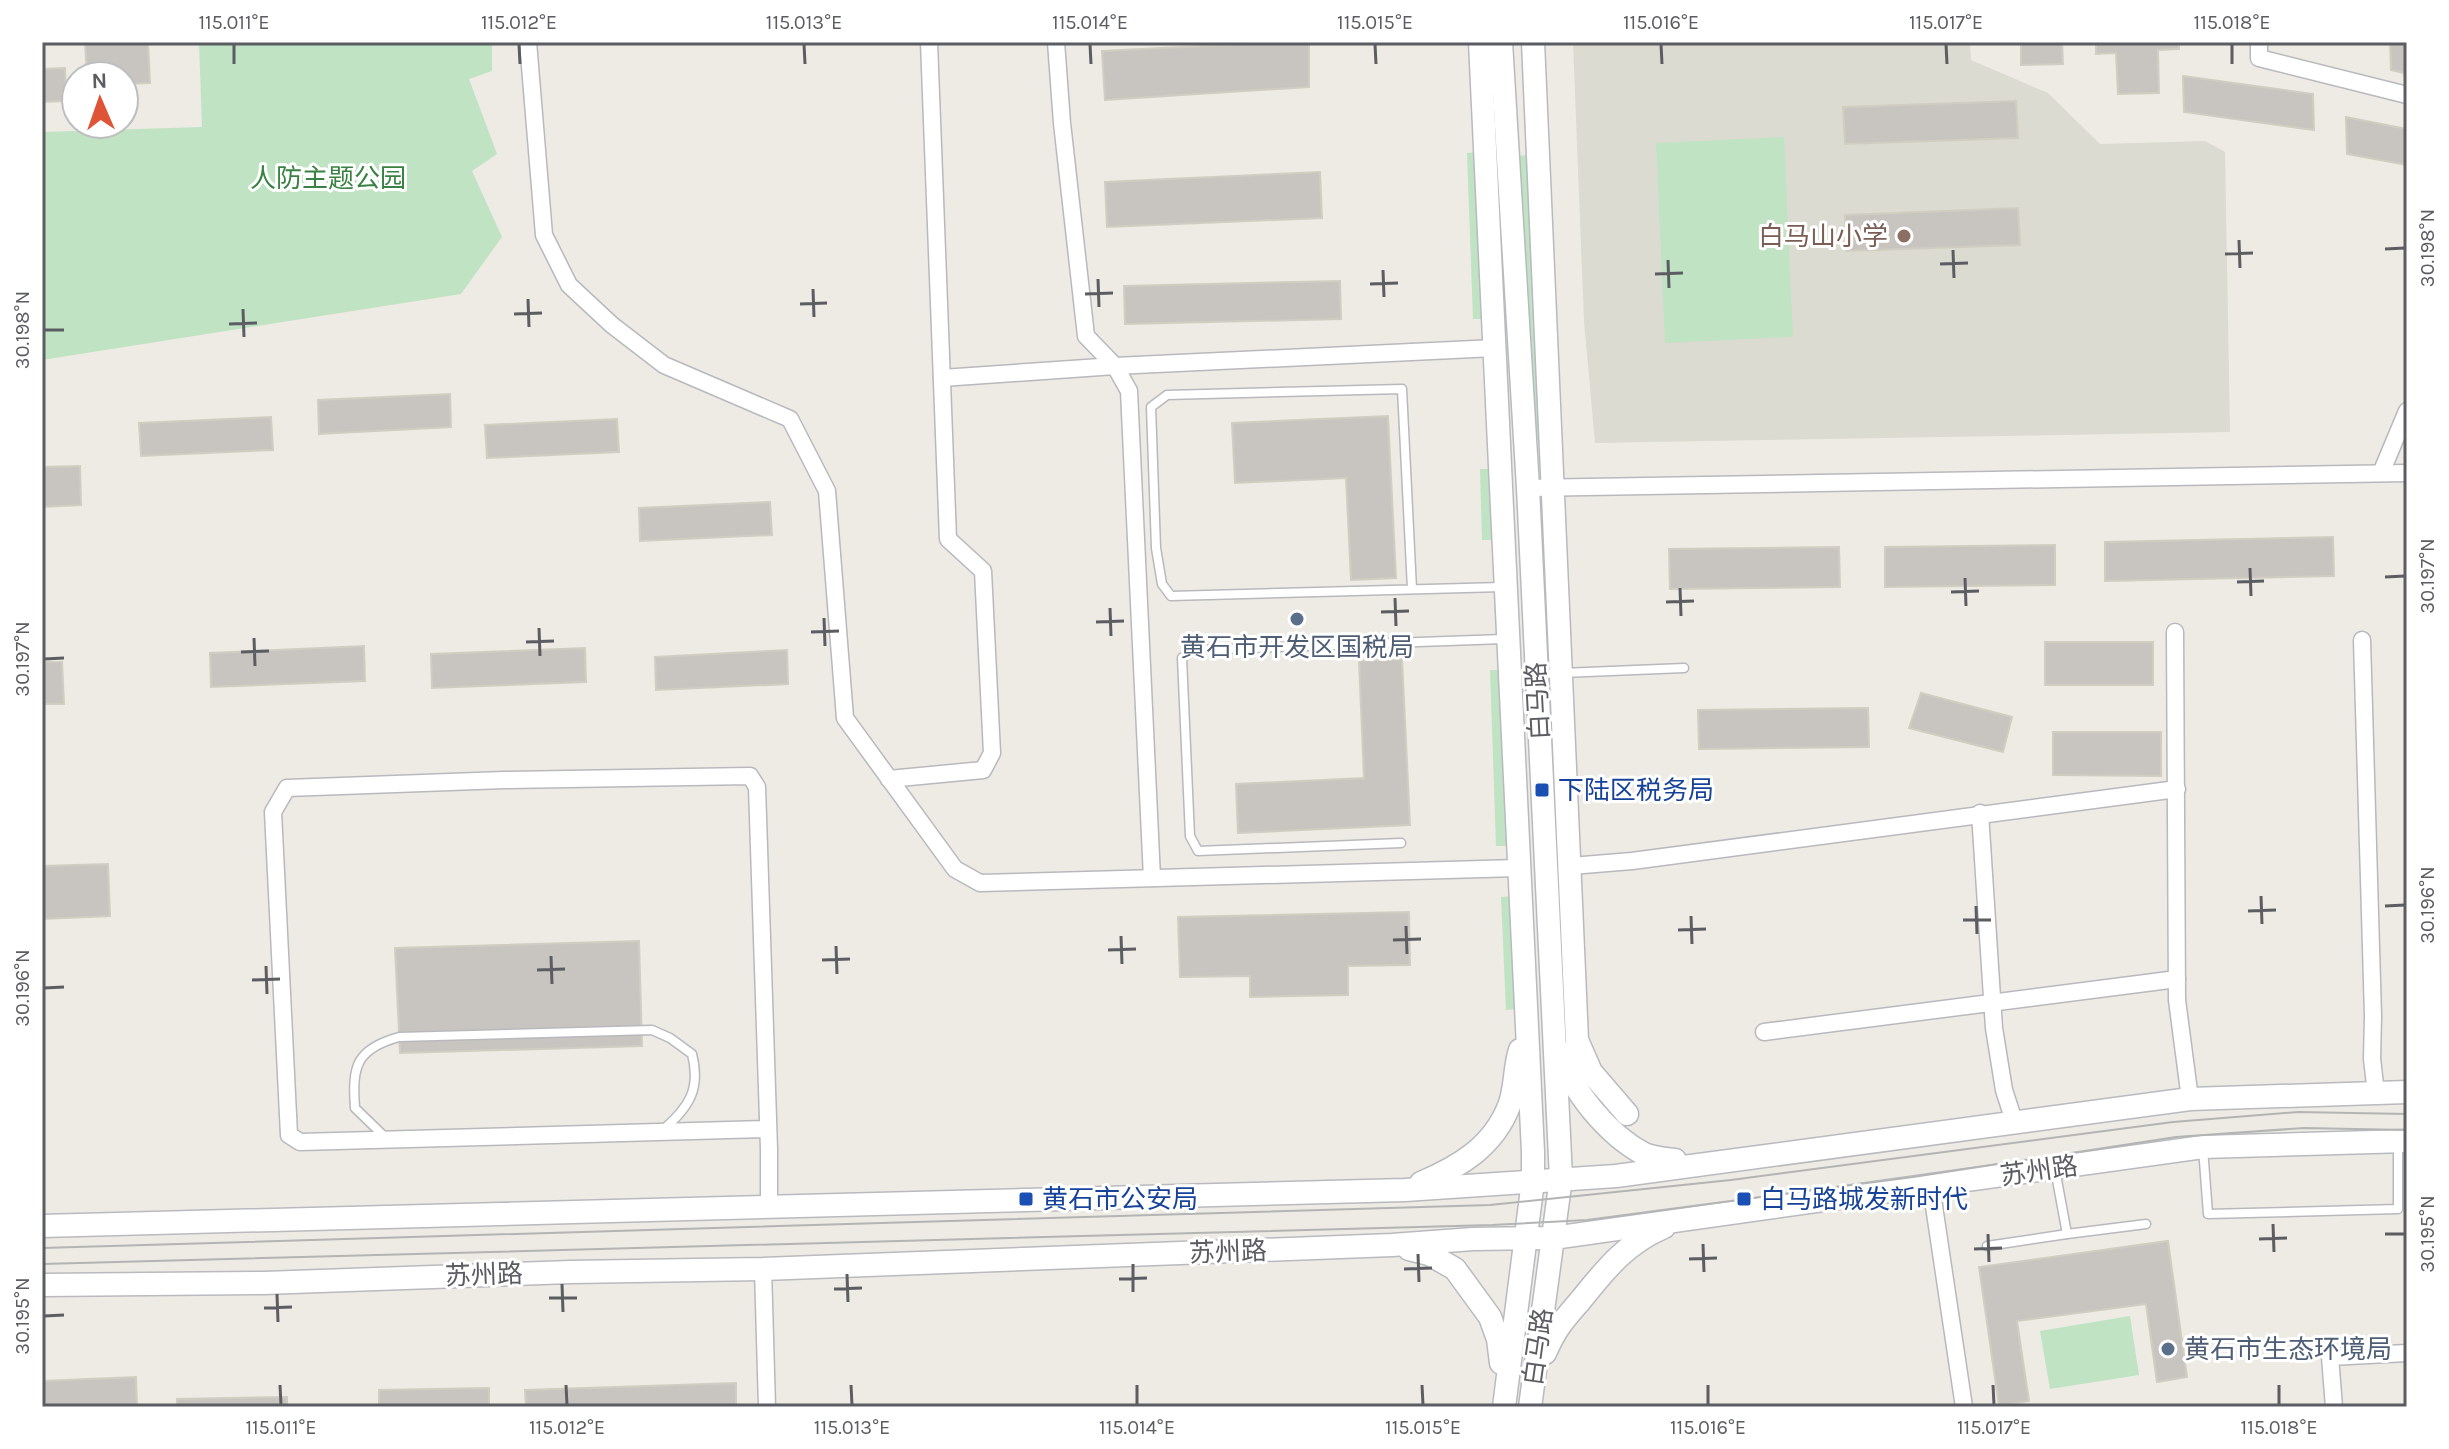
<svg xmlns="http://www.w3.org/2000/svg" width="2449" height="1449" font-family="Karla,'Noto Sans SC',sans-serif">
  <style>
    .education { fill: #dcdbd1 }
    .green { fill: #c0e3c4 }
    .building { fill: #c8c5c0; stroke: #d1cec1; stroke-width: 2 }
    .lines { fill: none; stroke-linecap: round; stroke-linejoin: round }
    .lane-casing { stroke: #b8b9be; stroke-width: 11 }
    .street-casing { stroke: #b8b9be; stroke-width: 19 }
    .secondary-casing { stroke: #b8bac0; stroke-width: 25 }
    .lane { stroke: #fff; stroke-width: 8 }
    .street { stroke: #fff; stroke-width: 16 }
    .secondary { stroke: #fff; stroke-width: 22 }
    .tram { stroke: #b3b4b4; stroke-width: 2 }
    .ticks { fill: none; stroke: #5b5d62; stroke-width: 3 }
    .education-dot { fill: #8d6e63; stroke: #fff; stroke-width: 3 }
    .service-dot { fill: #5c6f8a; stroke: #fff; stroke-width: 3 }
    .transit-dot { fill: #1a4fb4; stroke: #fff; stroke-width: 3 }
    .labels { text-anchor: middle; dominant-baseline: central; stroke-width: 6; stroke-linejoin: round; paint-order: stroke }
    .park-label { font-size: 26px; fill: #3a8244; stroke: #fff }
    .education-label { font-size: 26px; fill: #785e54; stroke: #fff; text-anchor: end }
    .service-label { font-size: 26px; fill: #4e5e75; stroke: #fff }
    .street-label { font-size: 26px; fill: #5b5d62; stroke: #fff }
    .transit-label { font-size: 26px; fill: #164399; stroke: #fff; text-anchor: start }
    .neatline { fill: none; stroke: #5b5d62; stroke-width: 3 }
    .ticks-label { font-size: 20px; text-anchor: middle; fill: #5b5d62 }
  </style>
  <rect width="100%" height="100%" fill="#edebe3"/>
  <!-- education -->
  <polygon class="education" points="1573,42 1970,42 1971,60 2048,93 2100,144 2205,141 2225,152 2230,432 1595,443 1584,321"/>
  <!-- green -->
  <g class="green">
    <polygon points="199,42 492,42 492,71 469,79 497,154 472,171 502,237 461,294 42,360 42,132 202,127"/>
    <polygon points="1784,137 1793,337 1665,343 1656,143"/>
    <polygon points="1478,152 1484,319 1473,319 1467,153"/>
    <polygon points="1528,155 1541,440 1530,441 1517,156"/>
    <polygon points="1480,469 1490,469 1492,540 1482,540"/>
    <polygon points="1490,670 1501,670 1507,846 1496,846"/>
    <polygon points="1512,896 1517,1009 1506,1010 1501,897"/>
    <polygon points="2130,1316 2139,1375 2050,1389 2040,1331"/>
  </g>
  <!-- building -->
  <g class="building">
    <polygon points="85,42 148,42 150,83 124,84 124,76 87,76"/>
    <polygon points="1283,42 1309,42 1309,87 1105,100 1102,51"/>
    <polygon points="2021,42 2062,42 2063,64 2021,65"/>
    <polygon points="2096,42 2179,42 2179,49 2158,50 2159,93 2118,94 2116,53 2096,54"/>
    <polygon points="2390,42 2407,42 2407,74 2391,70"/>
    <polygon points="65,68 66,101 42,102 42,69"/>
    <polygon points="2183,76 2313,94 2314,130 2184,112"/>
    <polygon points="2016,101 2018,138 1845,144 1843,107"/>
    <polygon points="2346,117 2407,129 2407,165 2347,154"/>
    <polygon points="1320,172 1322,218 1107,227 1105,182"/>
    <polygon points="2018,208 2020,245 1846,251 1845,215"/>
    <polygon points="1340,281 1341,319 1125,324 1124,286"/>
    <polygon points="450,394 451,427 319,434 318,400"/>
    <polygon points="1388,416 1396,578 1351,580 1346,478 1235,483 1232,423"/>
    <polygon points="271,417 273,450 141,456 139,423"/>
    <polygon points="617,419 619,452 487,458 485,425"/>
    <polygon points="80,466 81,505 42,507 42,467"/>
    <polygon points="770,502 772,535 640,541 639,508"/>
    <polygon points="2333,537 2334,576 2105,581 2105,542"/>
    <polygon points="2055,545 2055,585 1885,587 1885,547"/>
    <polygon points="1839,547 1840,587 1670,589 1669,549"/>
    <rect x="2045" y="642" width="108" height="43"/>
    <polygon points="364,646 365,681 211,687 210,653"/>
    <polygon points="585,648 586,682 432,688 431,654"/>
    <polygon points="787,650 788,684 656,690 655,657"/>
    <polygon points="1402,659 1410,825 1238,833 1236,784 1364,778 1359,661"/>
    <polygon points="42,662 62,662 64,704 42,704"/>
    <polygon points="1921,693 2012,717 2003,752 1909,728"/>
    <polygon points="1868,708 1869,747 1699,749 1698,710"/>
    <polygon points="2053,732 2161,732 2161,776 2053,775"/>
    <polygon points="108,864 110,916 42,919 42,866"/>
    <polygon points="1409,912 1410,965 1348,966 1348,995 1250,997 1250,976 1180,977 1178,917"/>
    <polygon points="639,941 642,1046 400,1053 395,948"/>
    <polygon points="2168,1241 2187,1377 2157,1382 2146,1304 2017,1321 2029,1401 1999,1406 1979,1267"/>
    <polygon points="136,1377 137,1407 42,1407 42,1381"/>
    <polygon points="736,1383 736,1407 526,1407 525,1390"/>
    <polygon points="489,1388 489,1407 379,1407 379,1390"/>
    <polygon points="287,1397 287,1407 177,1407 177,1399"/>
  </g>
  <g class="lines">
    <defs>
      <g id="lane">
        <polyline points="1412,589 1402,389 1167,395 1151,407 1156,548 1162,584 1171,596 1502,587"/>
        <polyline points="1538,674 1684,668"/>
        <polyline points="1401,843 1198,851 1190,836 1182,658 1193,650 1504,639"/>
        <path d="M386 1138 355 1108C352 1066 356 1049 399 1037L652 1030 670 1038 692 1054C701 1089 689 1107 664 1129"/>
        <polyline points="2203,1148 2208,1214 2398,1209 2398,1142"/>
        <polyline points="2067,1234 2146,1224"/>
        <polyline points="1987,1246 2067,1234 2055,1169"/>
      </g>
      <g id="street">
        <polyline points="528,42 544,235 569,285 612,325 664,365 790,419 827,491 845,718 955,869 980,883 1518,868"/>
        <polyline points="1056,42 1062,123 1086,336 1115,366"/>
        <polyline points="2259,42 2259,58 2407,95"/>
        <polyline points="942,378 1115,366"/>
        <polyline points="2381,473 2407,411"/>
        <polyline points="1528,488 2407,473"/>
        <polyline points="2175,632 2177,1000 2190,1099"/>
        <polyline points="2362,640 2373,1016 2372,1059 2376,1093"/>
        <polyline points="889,779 983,770 992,753 983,571 948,539 929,42"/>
        <polyline points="1980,813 1994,1028 2004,1090 2014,1121"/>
        <polyline points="1571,866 1632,861 2177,789"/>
        <polyline points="1152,878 1129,391 1115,366 1495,348"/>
        <polyline points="1764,1032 2177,979"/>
        <polyline points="768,1129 300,1142 289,1135 273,812 287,788 504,780 750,776 757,787 769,1149 769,1206"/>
        <polyline points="1931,1186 1964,1407"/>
        <polyline points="763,1269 767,1407"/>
        <polyline points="2334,1407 2330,1357 2407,1353"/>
      </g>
      <g id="secondary">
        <path d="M1480 42C1498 412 1514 782 1533 1152V1181L1504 1407"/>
        <polyline points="1501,42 1528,488 1561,1178 1530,1407"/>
        <polyline points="1533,42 1577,1040 1591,1072 1627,1114"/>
        <path d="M1562 1053C1570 1091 1610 1136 1644 1154 1653 1158 1666 1159 1675 1160"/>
        <path d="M1421 1183C1459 1167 1493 1147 1509 1106 1516 1089 1514 1068 1520 1050"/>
        <polyline points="42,1226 1405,1190 1616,1176 2190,1099 2407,1092"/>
        <polyline points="1409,1249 1429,1254 1455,1269 1490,1317 1498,1339 1501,1363"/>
        <polyline points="42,1285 264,1283 570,1272 763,1269 1392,1245 1473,1239 1553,1238 2203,1147 2407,1141"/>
        <path d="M1545 1353C1556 1328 1562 1322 1580 1301 1605 1270 1626 1243 1664 1227"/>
      </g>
    </defs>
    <!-- lane casing -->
    <use href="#lane" class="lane-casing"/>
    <!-- street casing -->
    <use href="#street" class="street-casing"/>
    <!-- secondary casing -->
    <use href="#secondary" class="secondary-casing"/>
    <!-- lane -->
    <use href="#lane" class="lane"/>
    <!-- street -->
    <use href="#street" class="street"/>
    <!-- secondary -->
    <use href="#secondary" class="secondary"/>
    <!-- tram -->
    <g class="tram">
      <polyline points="42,1248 1490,1205 1731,1180 2173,1122 2298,1112 2407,1114"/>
      <polyline points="42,1264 1492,1225 1587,1220 1913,1177 2176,1137 2304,1128 2407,1130"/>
    </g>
  </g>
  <!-- ticks -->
  <path class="ticks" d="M234 44V64M519 44 520 64M804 44 805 64M1090 44 1091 64M1375 44 1376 64M1661 44 1662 64M1946 44 1947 64M2232 44V64M2239 240 2240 268M2385 249 2405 248M1953 250 1954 278M2225 254 2253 253M1668 260 1669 288M1940 264 1968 263M1383 270 1384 297M1655 274 1683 273M1098 279 1099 307M1370 284 1398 283M813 289 814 317M1085 294 1113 293M528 299 529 327M800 304 827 303M243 309 244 337M514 314 542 313M229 324 257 323M44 330H64M2250 568 2251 596M2385 577 2405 576M1965 578 1966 606M2237 582 2264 581M1680 588 1681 616M1951 592 1979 591M1395 598 1396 626M1666 602 1694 601M1110 608 1111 636M1381 612 1409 611M824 618 825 646M1096 622 1124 621M539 628 540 656M811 632 839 631M254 638 255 666M526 642 554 641M241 652 269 651M44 659 64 658M2261 896 2262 924M1976 906 1977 934M2385 906 2405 905M2248 911 2276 910M1691 916 1692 944M1963 920H1991M1406 926 1407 954M1678 930 1706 929M1121 936 1122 964M1393 940 1421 939M836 946 837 974M1108 950 1136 949M551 956 552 984M822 960 850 959M266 966 267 994M537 970 565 969M252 980 280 979M44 988 64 987M2273 1224 2274 1252M1988 1234 1989 1262M2385 1234H2405M2259 1239 2287 1238M1703 1244 1704 1272M1974 1249 2002 1248M1418 1254 1419 1282M1689 1259 1717 1258M1133 1264V1292M1404 1269 1432 1268M847 1274 848 1302M1119 1279 1147 1278M562 1284 563 1312M834 1289 862 1288M277 1294 278 1322M549 1298H577M264 1308 292 1307M44 1316 64 1315M280 1385 281 1405M566 1385 567 1405M851 1385 852 1405M1137 1385V1405M1422 1385 1423 1405M1708 1385V1405M1993 1385 1994 1405M2279 1385V1405"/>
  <!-- markers -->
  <circle class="education-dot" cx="1904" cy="236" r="8"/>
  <g class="service-dot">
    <circle cx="1297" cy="619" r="8"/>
    <circle cx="2168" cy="1349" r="8"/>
  </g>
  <g class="transit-dot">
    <rect x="1534" y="782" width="16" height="16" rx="4"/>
    <rect x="1018" y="1191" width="16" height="16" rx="4"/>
    <rect x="1736" y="1191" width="16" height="16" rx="4"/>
  </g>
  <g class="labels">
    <!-- park labels -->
    <g class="park-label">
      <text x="328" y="178">人防主题公园</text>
    </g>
    <!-- education labels -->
    <g class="education-label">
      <text x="1888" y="236">白马山小学</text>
    </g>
    <!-- service labels -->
    <g class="service-label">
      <text x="1297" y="647">黄石市开发区国税局</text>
      <text x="2184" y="1349" text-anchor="start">黄石市生态环境局</text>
    </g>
    <!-- street labels -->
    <g class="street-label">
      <text transform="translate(1538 701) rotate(-93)">白马路</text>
      <text transform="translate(2039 1171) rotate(-8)">苏州路</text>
      <text transform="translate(1228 1252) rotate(-2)">苏州路</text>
      <text transform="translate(484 1275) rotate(-2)">苏州路</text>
      <text transform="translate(1538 1347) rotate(-82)">白马路</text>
    </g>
    <!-- transit labels -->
    <g class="transit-label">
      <text x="1558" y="790">下陆区税务局</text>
      <text x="1042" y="1199">黄石市公安局</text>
      <text x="1760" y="1199">白马路城发新时代</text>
    </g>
  </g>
  <!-- border -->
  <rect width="2449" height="1449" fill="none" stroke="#ffffff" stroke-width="88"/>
  <!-- north arrow -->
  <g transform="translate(100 100) rotate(358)"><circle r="38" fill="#ffffff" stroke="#bdbec0" stroke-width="2"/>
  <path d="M0-6L14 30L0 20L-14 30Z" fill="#df5437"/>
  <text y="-12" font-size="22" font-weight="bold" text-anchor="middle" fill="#5b5d62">N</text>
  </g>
  <rect x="44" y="44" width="2361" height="1361" class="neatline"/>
  <g class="ticks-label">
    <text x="234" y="29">115.011°E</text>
    <text x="519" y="29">115.012°E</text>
    <text x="804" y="29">115.013°E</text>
    <text x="1090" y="29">115.014°E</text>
    <text x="1375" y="29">115.015°E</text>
    <text x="1661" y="29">115.016°E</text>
    <text x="1946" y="29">115.017°E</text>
    <text x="2232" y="29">115.018°E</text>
    <text transform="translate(2427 248) rotate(-90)" y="7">30.198°N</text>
    <text transform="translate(22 330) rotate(-90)" y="7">30.198°N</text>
    <text transform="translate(2427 576) rotate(-90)" y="7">30.197°N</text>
    <text transform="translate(22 659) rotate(-90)" y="7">30.197°N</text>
    <text transform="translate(2427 905) rotate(-90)" y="7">30.196°N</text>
    <text transform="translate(22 988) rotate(-90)" y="7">30.196°N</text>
    <text transform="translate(2427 1234) rotate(-90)" y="7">30.195°N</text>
    <text transform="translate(22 1316) rotate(-90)" y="7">30.195°N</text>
    <text x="281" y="1434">115.011°E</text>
    <text x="567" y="1434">115.012°E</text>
    <text x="852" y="1434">115.013°E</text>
    <text x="1137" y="1434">115.014°E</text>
    <text x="1423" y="1434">115.015°E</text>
    <text x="1708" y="1434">115.016°E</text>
    <text x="1994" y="1434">115.017°E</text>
    <text x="2279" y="1434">115.018°E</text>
  </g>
</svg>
